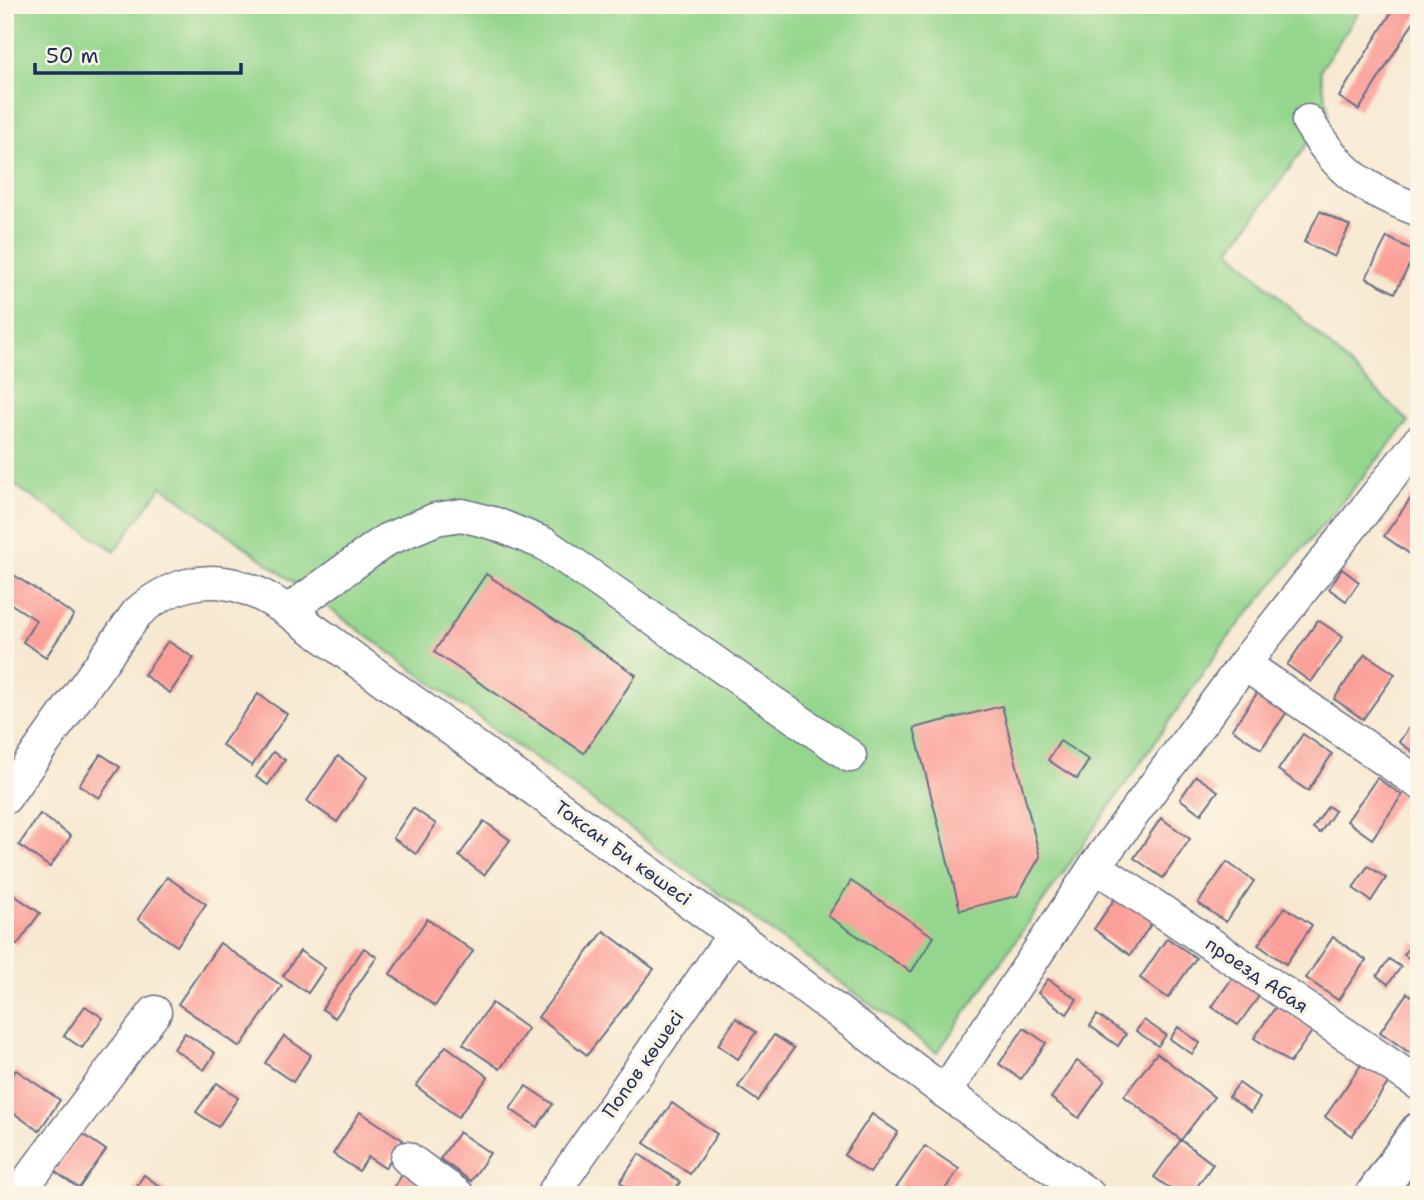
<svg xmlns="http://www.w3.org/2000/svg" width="1424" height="1200" font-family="'Shantell Sans',sans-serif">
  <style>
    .green { fill: #94d68d; stroke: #588276; stroke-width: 2 }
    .building { fill: #faa099 }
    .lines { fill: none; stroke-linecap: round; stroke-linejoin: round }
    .minor-casing { stroke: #687086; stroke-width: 35 }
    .major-casing { stroke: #687086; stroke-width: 42 }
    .minor { stroke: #fff; stroke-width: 32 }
    .major { stroke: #fff; stroke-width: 38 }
    .labels { text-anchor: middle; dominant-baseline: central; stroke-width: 7; stroke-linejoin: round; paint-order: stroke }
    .street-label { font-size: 19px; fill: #1b2f5e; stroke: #fcf5e5 }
  </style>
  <rect width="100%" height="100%" fill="#fcf5e5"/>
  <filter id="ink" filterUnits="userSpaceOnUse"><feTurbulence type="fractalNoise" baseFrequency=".0143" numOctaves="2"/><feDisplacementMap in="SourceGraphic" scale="14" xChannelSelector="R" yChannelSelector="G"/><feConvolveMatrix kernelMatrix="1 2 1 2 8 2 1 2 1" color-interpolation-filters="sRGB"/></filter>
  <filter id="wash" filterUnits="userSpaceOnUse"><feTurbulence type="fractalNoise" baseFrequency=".00686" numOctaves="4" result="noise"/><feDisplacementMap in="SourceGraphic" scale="28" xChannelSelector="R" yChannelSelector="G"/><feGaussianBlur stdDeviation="1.57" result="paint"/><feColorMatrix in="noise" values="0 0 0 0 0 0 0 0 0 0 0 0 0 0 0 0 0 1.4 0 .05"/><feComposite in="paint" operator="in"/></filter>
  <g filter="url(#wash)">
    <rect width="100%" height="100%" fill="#f7e9d1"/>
    <!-- green -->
    <polygon class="green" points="5,5 1363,5 1320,71 1329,114 1230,250 1409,422 1227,639 937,1053 162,486 115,551 5,479"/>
    <g id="blocks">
      <!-- building -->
      <g class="building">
        <polygon points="1396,5 1419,5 1419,13 1359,110 1339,97"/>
        <polygon points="1320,211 1350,226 1334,257 1304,242"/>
        <polygon points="1387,237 1416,252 1395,293 1366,278"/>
        <polygon points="1413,495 1419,499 1419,541 1410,554 1384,536"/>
        <polygon points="5,569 74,615 46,657 23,642 36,620 5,600"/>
        <polygon points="1342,569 1359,582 1346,601 1329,589"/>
        <polygon points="486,574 636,675 584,753 434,652"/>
        <polygon points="1318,620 1343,637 1311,682 1287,665"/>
        <polygon points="168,641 194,658 170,693 144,675"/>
        <polygon points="1365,654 1395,674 1363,719 1334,699"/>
        <polygon points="1258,692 1287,712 1261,749 1232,729"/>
        <polygon points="258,694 287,714 252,766 222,745"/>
        <polygon points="1002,706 1040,857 1017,896 960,910 914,728"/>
        <polygon points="1419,713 1419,756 1399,742"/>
        <polygon points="1303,734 1332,754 1308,791 1278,770"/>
        <polygon points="1060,741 1089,760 1077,779 1048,760"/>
        <polygon points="273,752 285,760 268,785 256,777"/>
        <polygon points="101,754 120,767 99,798 79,785"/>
        <polygon points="338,756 367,777 337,822 307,801"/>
        <polygon points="1196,776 1218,791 1201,814 1180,799"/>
        <polygon points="1377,778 1402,795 1372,839 1347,821"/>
        <polygon points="1328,806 1335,811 1320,833 1313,828"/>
        <polygon points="413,808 436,824 416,854 393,838"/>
        <polygon points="40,814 71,836 50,867 19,845"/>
        <polygon points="1161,818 1190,839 1163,878 1134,858"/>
        <polygon points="484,821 510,840 484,875 459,856"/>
        <polygon points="1227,862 1254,881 1226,922 1198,903"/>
        <polygon points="1368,866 1386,878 1371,901 1353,888"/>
        <polygon points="167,877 206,904 177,946 138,919"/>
        <polygon points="851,881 934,937 911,972 828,916"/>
        <polygon points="5,889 40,913 17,945 5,937"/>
        <polygon points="1118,894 1154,920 1130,955 1094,929"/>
        <polygon points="1285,907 1312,925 1286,964 1258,945"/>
        <polygon points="427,919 473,951 435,1006 390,974"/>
        <polygon points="604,931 654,969 587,1055 538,1017"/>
        <polygon points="1333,937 1366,960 1338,1000 1306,978"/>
        <polygon points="1167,938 1196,958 1168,998 1140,978"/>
        <polygon points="1413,941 1419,945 1419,957 1415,962 1404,955"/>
        <polygon points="220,943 282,986 240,1047 178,1004"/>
        <polygon points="364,948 377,957 335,1018 322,1009"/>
        <polygon points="300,951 325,968 308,993 283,976"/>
        <polygon points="1389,959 1401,967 1388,984 1377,976"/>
        <polygon points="1235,974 1262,992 1238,1025 1212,1007"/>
        <polygon points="1048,979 1077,999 1067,1014 1038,993"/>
        <polygon points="1407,993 1419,1001 1419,1041 1410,1053 1380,1032"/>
        <polygon points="492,1003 528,1029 500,1069 463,1044"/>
        <polygon points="1277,1005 1313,1030 1290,1063 1254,1038"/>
        <polygon points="85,1006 103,1018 82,1048 64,1036"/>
        <polygon points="1097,1015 1126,1034 1118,1046 1090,1026"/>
        <polygon points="736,1018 756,1032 738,1059 718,1045"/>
        <polygon points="1144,1020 1166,1035 1158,1046 1136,1031"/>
        <polygon points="1178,1027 1200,1043 1192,1054 1170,1039"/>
        <polygon points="1024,1028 1046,1043 1021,1079 999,1064"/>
        <polygon points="185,1033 215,1053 204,1070 174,1049"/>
        <polygon points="774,1035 794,1048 758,1101 738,1087"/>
        <polygon points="284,1036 311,1055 293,1082 265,1063"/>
        <polygon points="446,1046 488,1077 458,1117 416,1086"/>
        <polygon points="1157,1053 1214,1097 1181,1140 1124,1096"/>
        <polygon points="1077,1061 1105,1080 1079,1118 1051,1098"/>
        <polygon points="1363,1062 1390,1080 1352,1136 1325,1117"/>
        <polygon points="16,1070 60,1100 39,1131 5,1107 5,1086"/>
        <polygon points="217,1083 238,1098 218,1127 196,1112"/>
        <polygon points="1239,1083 1260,1098 1251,1112 1229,1097"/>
        <polygon points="526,1086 553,1104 537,1127 510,1109"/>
        <polygon points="672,1103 717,1134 690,1174 644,1143"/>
        <polygon points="360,1112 403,1140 385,1168 368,1157 359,1171 333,1154"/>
        <polygon points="872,1114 898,1132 870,1173 844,1155"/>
        <polygon points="459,1132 490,1153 471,1181 440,1159"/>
        <polygon points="81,1133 106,1150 79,1188 54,1171"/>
        <polygon points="1181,1140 1213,1164 1191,1195 1179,1195 1154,1177"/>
        <polygon points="925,1146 959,1169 941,1195 893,1195 892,1194"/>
        <polygon points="639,1154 680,1182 671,1195 638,1195 620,1182"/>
        <polygon points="404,1172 436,1195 389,1195"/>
        <polygon points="144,1175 172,1195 131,1195"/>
      </g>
    </g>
  </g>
  <g filter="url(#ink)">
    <use href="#blocks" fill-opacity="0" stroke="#687086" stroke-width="2"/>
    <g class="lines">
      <defs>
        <g id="minor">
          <path d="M1308 121C1339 173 1363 189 1419 210"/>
          <polyline points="288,611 386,540 436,519 462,515 496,524 545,544 850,756"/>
          <polyline points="1244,664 1419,783"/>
          <path d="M5 798 137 613C167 586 205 574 244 588 260 593 274 602 288 611L734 934 945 1092 1089 1195"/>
          <polyline points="1095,866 1419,1084"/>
          <polyline points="945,1092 1095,866 1244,664 1419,441"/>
          <polyline points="407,1158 458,1195"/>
          <polyline points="17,1195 155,1012"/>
          <polyline points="552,1195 734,934"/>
        </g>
        <polyline id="major" points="1375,1195 1419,1132"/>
      </defs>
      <!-- minor casing -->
      <use href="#minor" class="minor-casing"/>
      <!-- major casing -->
      <use href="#major" class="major-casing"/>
      <!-- minor -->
      <use href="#minor" class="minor"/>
      <!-- major -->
      <use href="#major" class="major"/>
    </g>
  </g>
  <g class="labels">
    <!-- street labels -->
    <g class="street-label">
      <text transform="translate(623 853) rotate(36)">Токсан Би көшесі</text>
      <text transform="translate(1257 975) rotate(34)">проезд Абая</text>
      <text transform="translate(643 1064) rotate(-55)">Попов көшесі</text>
    </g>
  </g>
  <!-- margin -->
  <rect width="1424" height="1200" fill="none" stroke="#fcf5e5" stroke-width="28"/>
  <!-- scale -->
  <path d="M35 63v10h206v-10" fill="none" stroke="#1b2f5e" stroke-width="3.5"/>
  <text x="46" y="63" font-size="21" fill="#1b2f5e" stroke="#fcf5e5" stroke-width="5" paint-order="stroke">50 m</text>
</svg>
